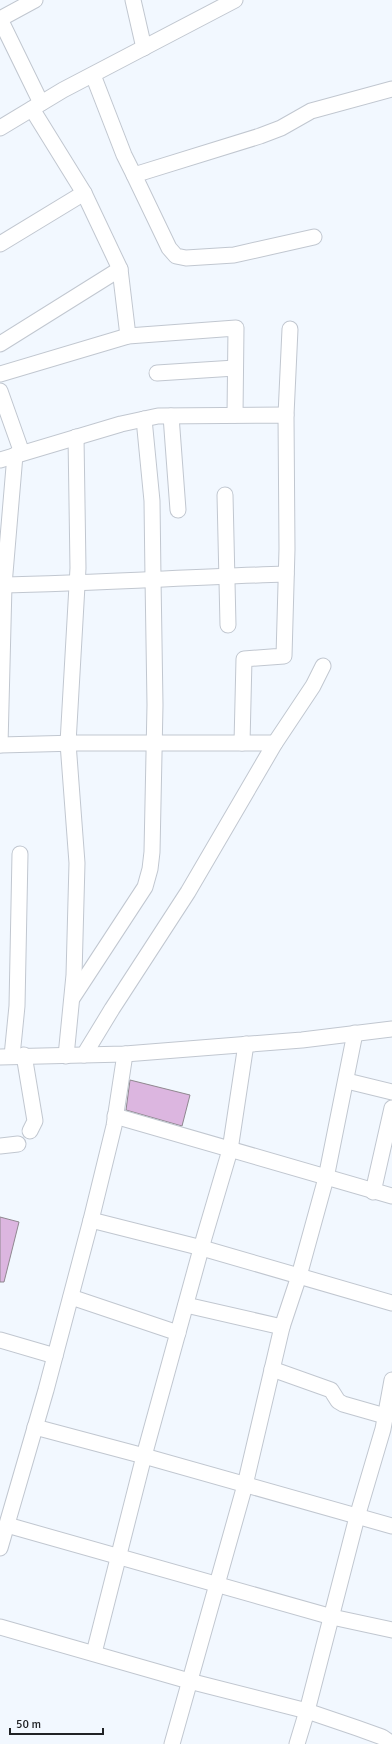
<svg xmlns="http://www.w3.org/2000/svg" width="392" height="1744" font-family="Signika,sans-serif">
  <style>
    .building { fill: #dcb6e0; stroke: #8f878f }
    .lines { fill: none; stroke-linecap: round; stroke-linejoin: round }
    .minor-casing { stroke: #c1c7d0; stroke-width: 17 }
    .minor { stroke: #fff; stroke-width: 15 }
  </style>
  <rect width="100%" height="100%" fill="#f2f8ff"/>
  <!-- building -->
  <g class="building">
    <polygon points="130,1080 190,1095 182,1126 126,1110"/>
    <polygon points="0,1217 19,1222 4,1282 0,1282"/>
  </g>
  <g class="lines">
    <defs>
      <g id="minor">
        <polyline points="133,0 144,48"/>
        <polyline points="0,19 41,103"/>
        <polyline points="0,19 35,0"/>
        <polyline points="93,75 124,155 134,175"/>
        <polyline points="32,109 84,193 120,269 128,336"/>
        <polyline points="0,128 63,90 235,0"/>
        <polyline points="314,237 234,255 186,258 176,256 169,248 134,175 260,136 281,128 311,111 392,89"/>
        <polyline points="0,244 84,193"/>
        <polyline points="0,344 120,269"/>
        <polyline points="157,373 235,368"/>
        <polyline points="0,374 128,336 236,328 235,415"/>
        <polyline points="0,391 22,453"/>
        <polyline points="286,415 290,329"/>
        <polyline points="171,416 178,510"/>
        <polyline points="0,460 121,424 158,416 286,415 287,549 284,656 244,659 242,743"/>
        <polyline points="225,495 228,625"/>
        <path d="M0 585C95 583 191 577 286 574"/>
        <polyline points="0,745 4,585 15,455"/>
        <polyline points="0,745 78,743 275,743"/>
        <polyline points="73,997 145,887 150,869 152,852 155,705 153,578 152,501 144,419"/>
        <polyline points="24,1055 35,1121 30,1131"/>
        <polyline points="84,1055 112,1009 188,892 275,743 313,686 323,666"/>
        <polyline points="12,1056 17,1006 20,854"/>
        <polyline points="66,1056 74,975 77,863 68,743 78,568 76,437"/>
        <polyline points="0,1057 125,1054 302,1040 392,1029"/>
        <polyline points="347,1081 392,1092"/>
        <polyline points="115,1116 392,1196"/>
        <polyline points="0,1146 18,1144"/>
        <polyline points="373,1192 392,1108"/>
        <polyline points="91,1220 202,1248 392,1303"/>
        <polyline points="71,1297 178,1333"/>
        <polyline points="186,1305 282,1327"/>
        <polyline points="0,1340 55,1356"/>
        <polyline points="272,1369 331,1390 338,1401 343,1404 385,1416"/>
        <polyline points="35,1427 144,1456 392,1526"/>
        <polyline points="7,1525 332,1617 392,1630"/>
        <polyline points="0,1548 46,1390 91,1220 114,1126 125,1054"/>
        <polyline points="0,1627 189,1681 307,1711 357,1728 382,1737 392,1744"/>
        <polyline points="94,1653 144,1456 204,1238 230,1150 246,1044"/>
        <polyline points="172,1744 245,1485 282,1327 299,1276 326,1178 355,1033"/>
        <polyline points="297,1744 307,1711 357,1517 383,1429 392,1380"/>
      </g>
    </defs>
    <!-- minor casing -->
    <use href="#minor" class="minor-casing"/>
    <!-- minor -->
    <use href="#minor" class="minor"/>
  </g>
  <!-- scale -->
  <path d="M10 1728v6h93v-6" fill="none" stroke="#202225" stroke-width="2"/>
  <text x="16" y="1728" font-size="12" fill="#202225" stroke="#f2f8ff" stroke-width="3" paint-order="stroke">50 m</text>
</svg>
